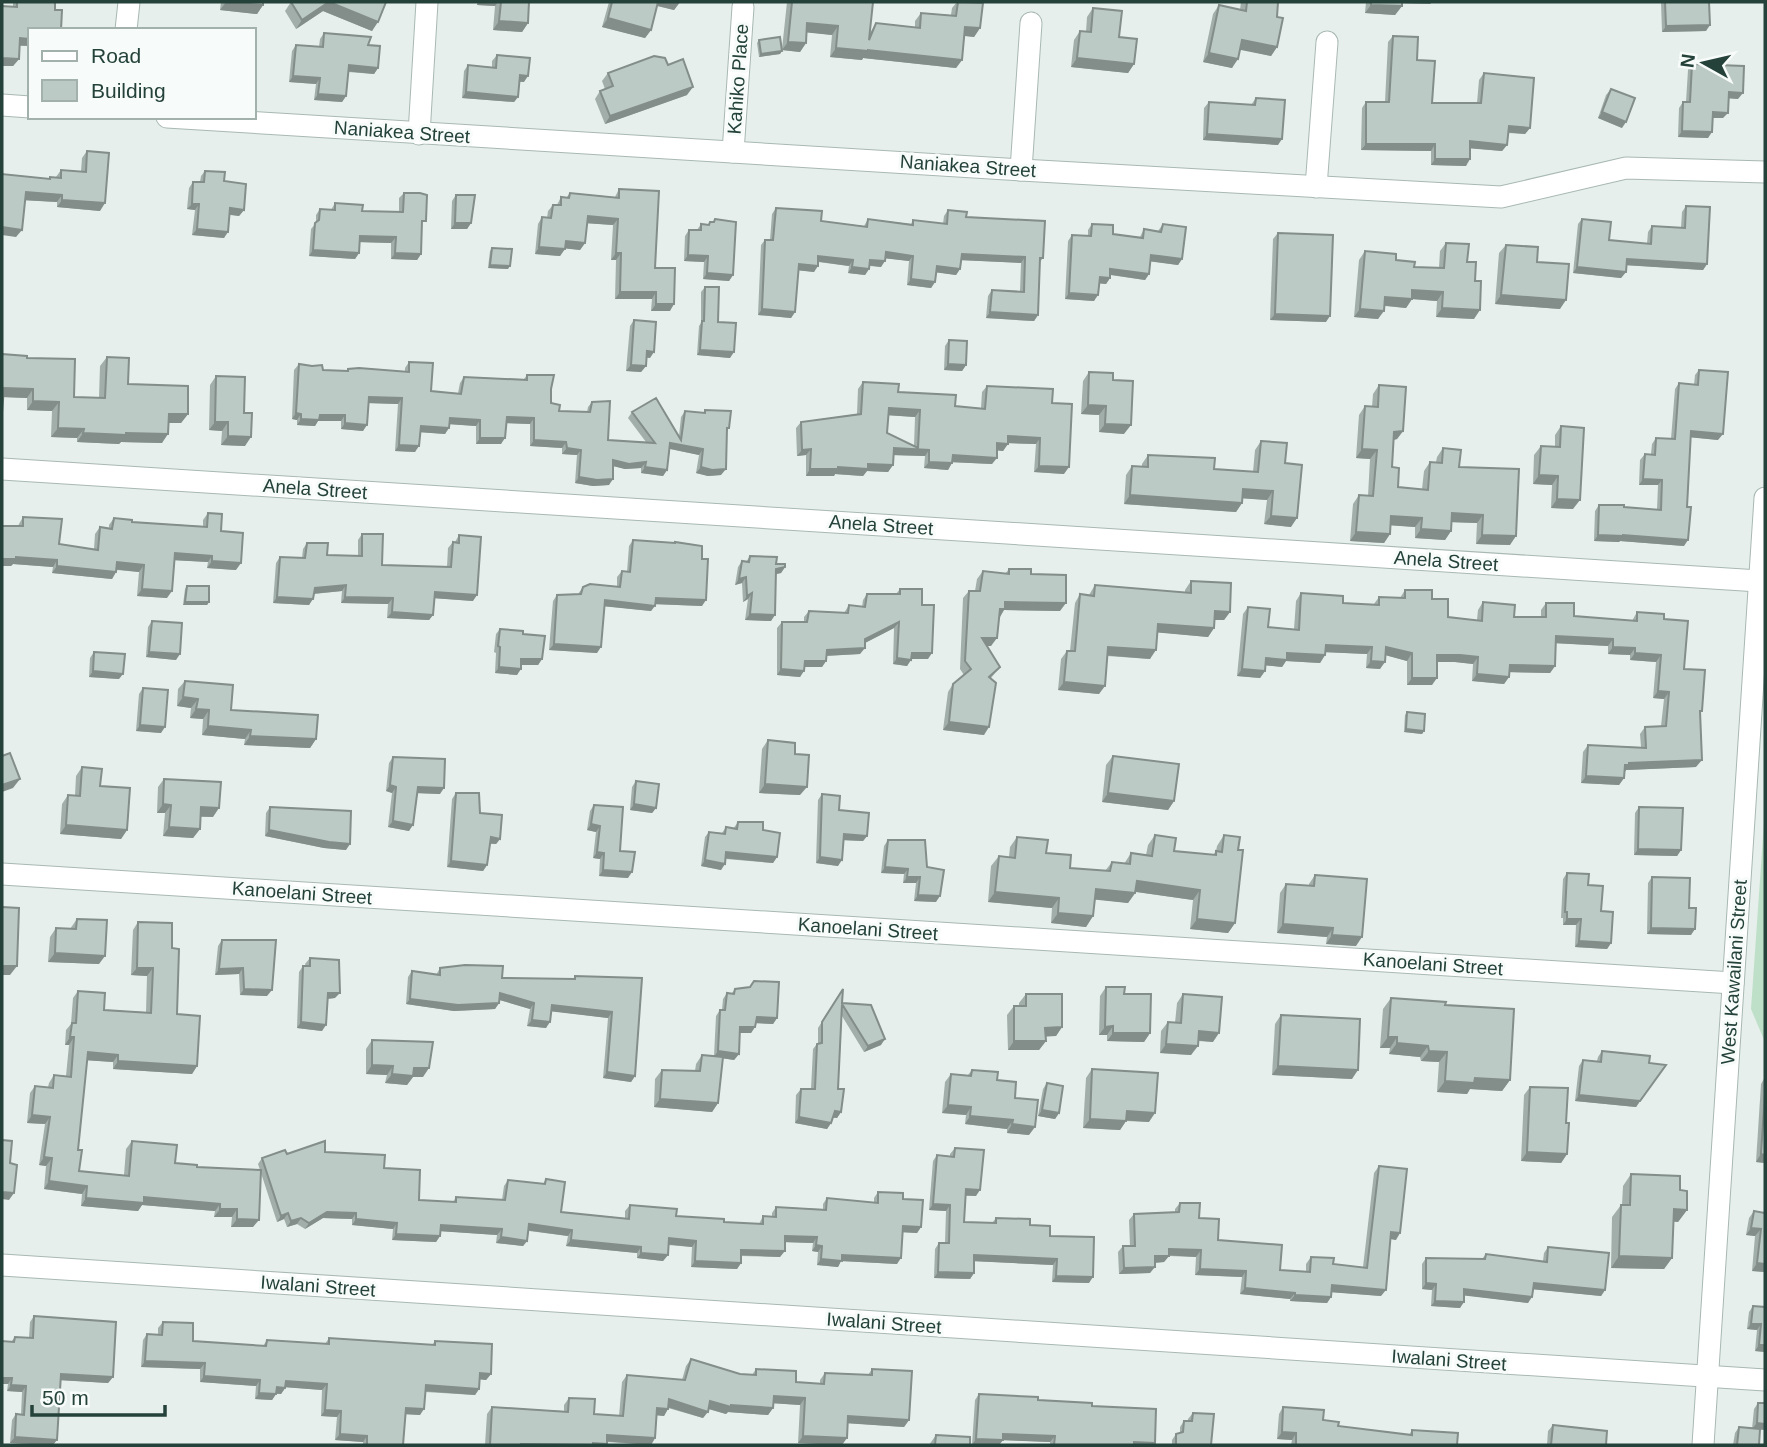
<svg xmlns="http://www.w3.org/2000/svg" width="1767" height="1447" font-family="Helvetica,sans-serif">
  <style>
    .green { fill: #bfe0c8 }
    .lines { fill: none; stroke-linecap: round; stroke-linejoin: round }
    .minor-casing { stroke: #a8b8b2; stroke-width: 23 }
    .minor { stroke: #fff; stroke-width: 21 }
    .wall { fill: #a1aea9; fill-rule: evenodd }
    .shaded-wall { fill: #838d89 }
    .building { fill: #bbcac4; stroke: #838d89; stroke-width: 2; fill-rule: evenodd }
    .labels { text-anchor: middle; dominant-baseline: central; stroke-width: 6; stroke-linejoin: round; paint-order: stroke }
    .street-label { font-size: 19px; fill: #24423a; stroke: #f7fbf9 }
  </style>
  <rect width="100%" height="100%" fill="#e6efeb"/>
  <!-- green -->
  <polygon class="green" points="1765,808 1765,1042 1751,1009"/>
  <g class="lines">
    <defs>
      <g id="minor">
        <polyline points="126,30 129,2"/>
        <polyline points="2,105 30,107"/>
        <polyline points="167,117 1021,170 1501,197 1626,168 1765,172"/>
        <polyline points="419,134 427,2"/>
        <polyline points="733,152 743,7"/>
        <polyline points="1021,170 1031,23"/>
        <polyline points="1316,187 1327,42"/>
        <polyline points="2,469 1759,581"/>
        <polyline points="2,874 1733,983"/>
        <polyline points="2,1265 1765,1380"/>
        <polyline points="1703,1445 1765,498"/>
      </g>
    </defs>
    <!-- minor casing -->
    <use href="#minor" class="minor-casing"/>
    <!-- minor -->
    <use href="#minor" class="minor"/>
  </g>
  <!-- wall -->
  <g class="wall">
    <polygon points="13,2 55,2 30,46 19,46 19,59 13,66"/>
    <polygon points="221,2 263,2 263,5 257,14 220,10"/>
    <polygon points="291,2 386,2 372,31 323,11 296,29 285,11"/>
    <polygon points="477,2 529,2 528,23 522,32 493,30 495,6 477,5"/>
    <polygon points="609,2 680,2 674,10 657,6 651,30 645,38 602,27"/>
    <polygon points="787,2 873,2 870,33 876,23 915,28 915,21 921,13 951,15 952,8 957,2 975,2 980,28 974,37 964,36 962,60 956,68 863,58 862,60 830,57 832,35 807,32 806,43 800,52 782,50 780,54 759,57 757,43 759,40 782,49"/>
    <polygon points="1241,2 1278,2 1277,17 1277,47 1271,56 1240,49 1232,68 1203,62 1213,14 1219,5 1240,10"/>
    <polygon points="1366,2 1432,2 1430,4 1402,3 1402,6 1395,15 1365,13"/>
    <polygon points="1661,2 1709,2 1706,31 1662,32"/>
    <polygon points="1093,8 1119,37 1134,64 1128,73 1071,67 1074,40 1080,31 1086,32 1087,17"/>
    <polygon points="324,33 368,45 378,68 374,74 348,72 346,96 342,102 314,100 316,84 289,82 292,51 296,45 319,47 320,39"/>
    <polygon points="1393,36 1417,60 1432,103 1477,103 1479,80 1484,73 1530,128 1525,134 1508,133 1507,145 1502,151 1470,148 1466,166 1431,165 1431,151 1361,150 1362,108 1366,102 1385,102 1388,42"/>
    <polygon points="497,55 524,82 519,82 518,97 514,102 462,98 464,71 468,65 492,67 492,61"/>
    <polygon points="1692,64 1738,99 1728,98 1723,118 1713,118 1708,138 1678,137 1679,108 1683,102 1686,102 1688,70"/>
    <polygon points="668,65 687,95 605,124 595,99 600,91 605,89 602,81 608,73"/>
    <polygon points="1611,89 1622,128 1598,118 1606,95"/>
    <polygon points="1256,98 1278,145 1203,140 1204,108 1209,102 1251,105"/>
    <polygon points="87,151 100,211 57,207 57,202 25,200 16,237 2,174 48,179 50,177 56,177 61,170 81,172 82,158"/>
    <polygon points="205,171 224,181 244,210 239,216 230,215 224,238 192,235 195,210 187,209 189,188 193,182 200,182 201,176"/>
    <polygon points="619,189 655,268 670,311 651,311 652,299 615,299 616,260 611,260 613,225 587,223 585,243 580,250 565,248 560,256 535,254 538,224 542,217 547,218 548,211 553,205 557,205 561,197 566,198 570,193 615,197"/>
    <polygon points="404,193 421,227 421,254 417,260 391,259 391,243 360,242 359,253 355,259 309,256 311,229 316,223 316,215 320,209 331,210 335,203 362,211 399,212 399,198"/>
    <polygon points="456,195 471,223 467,229 451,229 452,201"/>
    <polygon points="1686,206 1707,264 1703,270 1626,265 1626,272 1621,278 1573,273 1578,224 1582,219 1609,240 1647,244 1648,232 1652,226 1681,228 1682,212"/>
    <polygon points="776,208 821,221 864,226 868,219 911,224 913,220 943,224 944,216 948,210 966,217 1043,258 1040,262 1038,315 1034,321 986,318 988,296 992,290 1020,292 1021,263 961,260 960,269 956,275 936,272 935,282 931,288 907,285 909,261 885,258 881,267 870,266 869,269 865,275 848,273 849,266 818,262 814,272 798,270 795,312 791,318 758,315 761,245 765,240 770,240 772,214"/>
    <polygon points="715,219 733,275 729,281 703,279 704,262 684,261 685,236 689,230 697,230 701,224 708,225 710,222 713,222"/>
    <polygon points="1092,224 1113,234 1140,237 1144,229 1158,231 1163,224 1182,259 1178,265 1150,261 1149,274 1145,280 1110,275 1110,278 1106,284 1099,283 1094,301 1065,299 1068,241 1072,235 1088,236 1088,230"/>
    <polygon points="1278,233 1326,322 1270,320 1273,239"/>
    <polygon points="1446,243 1467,262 1474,319 1436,317 1437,301 1412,299 1406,308 1385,306 1378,319 1354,317 1359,260 1365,251 1414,267 1439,268 1440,251"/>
    <polygon points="1506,245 1537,262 1560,309 1495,304 1499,253"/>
    <polygon points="492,248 508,269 488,268 490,251"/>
    <polygon points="705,287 718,322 730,358 697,355 699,326 701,323 701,292"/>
    <polygon points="634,320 650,358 646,357 646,366 641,372 626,371 630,326"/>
    <polygon points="949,340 966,365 962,371 944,370 945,346"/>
    <polygon points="2,354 27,358 74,397 99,398 100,366 107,357 128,384 188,414 181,423 168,423 162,443 121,442 119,444 77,442 77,438 51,437 52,411 27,410 27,398 3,397"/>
    <polygon points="409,362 431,391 458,393 460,383 464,377 524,379 527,375 551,389 551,403 559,411 587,412 588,407 592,402 608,440 646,442 628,418 632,412 679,436 681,417 685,411 703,413 705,410 729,428 727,431 721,475 708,476 696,473 699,455 670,449 667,470 663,476 641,473 641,468 625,469 613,466 609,485 593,486 575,483 577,455 562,454 562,448 530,446 530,424 506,423 501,444 476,444 476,426 450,424 445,434 420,432 415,452 395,451 398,404 369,403 363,431 341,429 341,421 318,421 315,426 297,425 297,420 292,419 294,370 299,364 323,370 346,371 348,369 405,372 405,368"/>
    <polygon points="1699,370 1718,440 1690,437 1684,546 1620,541 1619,542 1594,541 1595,511 1599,505 1657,510 1658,485 1639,485 1640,460 1645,454 1651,454 1652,444 1656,438 1671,439 1675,389 1679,383 1694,385 1695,375"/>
    <polygon points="1089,372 1113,380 1124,434 1099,432 1099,415 1081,414 1083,381"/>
    <polygon points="216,376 244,413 245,446 221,445 222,431 209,430 210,385"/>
    <path d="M863 382 955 406 981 408 982 392 987 386 1052 403 1064 474 1034 472 1036 444 1008 443 1003 451 997 450 992 464 952 462 948 470 924 468 925 456 894 455 893 465 888 472 867 471 863 476 835 474 834 476H806V455L797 456 796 428 801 422 857 414 858 389ZM888 415 915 417 914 446 887 433Z"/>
    <polygon points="1379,385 1403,431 1397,439 1394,440 1392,467 1398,487 1422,489 1424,471 1430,462 1436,462 1437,457 1443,448 1459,467 1510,545 1476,544 1477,523 1452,522 1451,531 1445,540 1415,538 1415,527 1391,525 1390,534 1384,543 1350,541 1353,504 1359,495 1368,496 1370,459 1356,458 1359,415 1365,406 1372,407 1373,394"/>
    <polygon points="1561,426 1573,509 1551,508 1552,485 1533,484 1534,455 1541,446 1555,447 1555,435"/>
    <polygon points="1261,441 1285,463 1291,527 1264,524 1267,500 1242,498 1242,503 1236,512 1124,504 1126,475 1132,466 1142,467 1142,464 1148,455 1214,469 1253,472 1255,450"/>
    <polygon points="208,513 221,531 236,570 207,568 208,562 174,560 167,598 137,596 139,572 117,570 116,572 112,579 52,573 53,567 13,564 11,566 2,566 2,526 18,526 19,524 23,517 59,544 94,549 95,534 100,527 109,528 109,525 114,518 132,522 203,526 203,520"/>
    <polygon points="362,534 382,565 447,567 448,548 453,542 455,542 459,535 473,601 435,598 433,615 429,620 387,618 388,604 341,603 342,591 314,594 309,605 273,603 276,563 280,557 302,558 303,549 307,543 327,555 358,556 358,540"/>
    <polygon points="633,540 702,559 702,606 655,604 651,611 604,606 597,653 549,650 553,601 557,595 578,594 583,587 617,586 617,577 622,571 627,572 629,546"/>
    <polygon points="750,556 785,567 781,573 776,574 771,621 745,620 748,599 743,602 742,583 735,585 738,567 742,561 746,562"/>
    <polygon points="1009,569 1031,574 1060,611 1004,610 999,617 991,646 987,646 1000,667 991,678 984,735 943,730 948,692 953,684 964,675 960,669 963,598 969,591 975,591 977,579 983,571 1005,574"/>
    <polygon points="1191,581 1230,612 1224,620 1215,620 1214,628 1208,637 1157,632 1150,659 1107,656 1099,694 1058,690 1061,659 1067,651 1070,651 1075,603 1080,594 1089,595 1095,585 1185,593 1185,590"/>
    <polygon points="187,586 209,602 207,605 183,605 185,589"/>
    <polygon points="900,589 922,605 928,659 911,659 907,666 893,664 894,628 865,643 860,654 826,656 826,661 822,667 805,667 800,677 777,675 777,628 782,622 804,622 804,617 809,611 844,613 849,605 862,607 863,600 867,594 896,594"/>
    <polygon points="1405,590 1432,599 1448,617 1477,620 1478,610 1483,602 1514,617 1541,617 1541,610 1546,603 1574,616 1632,621 1637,612 1664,619 1684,669 1700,713 1696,767 1626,770 1624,773 1624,778 1619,785 1581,783 1583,752 1588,745 1641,747 1640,734 1645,727 1661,726 1664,699 1653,698 1656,662 1630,660 1630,655 1608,654 1608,646 1556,643 1555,666 1550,673 1509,672 1509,677 1504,684 1472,681 1473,664 1455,662 1437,662 1432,685 1407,685 1407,661 1386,655 1380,669 1366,668 1367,654 1325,652 1325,655 1320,663 1286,661 1282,667 1265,665 1265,671 1260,678 1237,676 1243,614 1248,607 1268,627 1294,629 1296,601 1301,593 1343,603 1374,604 1379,597 1400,598"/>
    <polygon points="152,621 176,660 146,657 148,627"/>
    <polygon points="500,629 523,634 542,659 538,665 521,665 517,675 495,673 496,653 494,652 496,634"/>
    <polygon points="94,652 119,679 89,677 90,658"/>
    <polygon points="185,681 231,710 316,739 310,748 244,745 245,739 202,735 203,719 190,718 191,708 177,706 178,689"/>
    <polygon points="143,688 161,733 136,731 139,694"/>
    <polygon points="1407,712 1424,731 1422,734 1404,732 1405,715"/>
    <polygon points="768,740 795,754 800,795 759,793 762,749"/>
    <polygon points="1113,756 1174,801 1168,810 1102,802 1106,765"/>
    <polygon points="393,757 440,794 417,793 409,831 388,827 392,793 386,791 389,763"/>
    <polygon points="82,767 100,786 127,830 121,839 60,834 62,804 68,795 75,796 76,776"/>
    <polygon points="164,779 213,817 200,817 200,829 193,838 163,836 165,813 157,813 158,787"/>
    <polygon points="636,781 656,808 652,813 630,810 632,787"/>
    <polygon points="456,793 480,813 500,839 496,844 490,844 487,865 483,871 447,867 452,799"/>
    <polygon points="822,794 867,836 863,841 844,840 838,866 816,863 818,800"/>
    <polygon points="594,805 620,851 628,878 599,876 600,859 593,858 596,832 587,830 590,811"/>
    <polygon points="270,807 346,850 324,848 265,836 266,813"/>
    <polygon points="1639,807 1681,850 1677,856 1634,855 1635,813"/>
    <polygon points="738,822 763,830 777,857 773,863 726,859 721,870 701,866 705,837 709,832 722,833 726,827 733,829"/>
    <polygon points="1155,835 1174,851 1213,855 1216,851 1217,846 1224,835 1235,923 1228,933 1190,929 1193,900 1136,892 1128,903 1095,899 1093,916 1086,927 1051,923 1052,908 988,902 991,866 999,856 1009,857 1010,847 1017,837 1070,868 1105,871 1112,862 1124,864 1131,853 1146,855 1148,845"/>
    <polygon points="888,840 927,867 936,902 914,901 916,883 903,883 904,874 881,873 884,846"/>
    <polygon points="1567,873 1588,885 1601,911 1611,943 1607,949 1575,947 1576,925 1563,925 1563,918 1561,918 1563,879"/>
    <polygon points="1315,875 1356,946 1326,944 1327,937 1277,933 1280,893 1286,884 1309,886 1309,884"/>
    <polygon points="1652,877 1691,935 1647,934 1648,883"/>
    <polygon points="77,919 99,964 48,962 50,937 56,928 70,929"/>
    <polygon points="138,922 172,948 177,1014 197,1066 192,1074 113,1069 113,1062 87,1060 78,1150 79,1171 124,1175 126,1149 132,1141 175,1163 197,1167 260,1170 258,1164 262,1158 287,1154 325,1152 384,1168 419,1200 453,1202 456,1197 502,1200 504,1186 508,1180 543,1184 546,1179 561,1212 625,1218 625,1211 630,1205 676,1216 724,1222 759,1224 763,1216 772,1217 772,1213 776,1207 823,1209 823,1204 827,1198 874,1203 874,1198 878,1192 903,1199 921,1227 917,1233 902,1232 897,1264 841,1261 838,1267 817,1265 818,1252 812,1251 813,1243 785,1242 780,1257 741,1256 741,1263 737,1269 691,1267 692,1247 668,1245 668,1255 663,1261 637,1258 637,1253 566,1246 568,1236 529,1231 527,1241 523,1246 496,1243 497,1235 441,1231 440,1236 436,1242 392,1240 393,1229 352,1225 352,1219 323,1218 305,1229 297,1224 287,1227 284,1219 277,1222 261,1173 253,1227 231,1227 232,1217 214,1217 215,1211 142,1205 138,1211 81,1206 82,1194 44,1189 46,1166 39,1165 45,1124 27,1123 30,1093 35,1086 48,1087 49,1083 54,1075 66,1076 69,1045 65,1045 66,1030 71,1024 73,998 78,991 104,1010 146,1012 147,976 131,975 133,930"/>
    <polygon points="222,940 267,996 240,995 239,974 215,975 218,946"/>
    <polygon points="310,958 335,998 328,999 322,1031 297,1028 299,972 303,966 306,966 305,964"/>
    <polygon points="440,968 502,978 573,979 575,976 642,978 635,1076 631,1082 603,1078 608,1018 552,1011 546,1028 527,1026 530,1009 500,1000 499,1003 495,1009 454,1011 406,1004 408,977 412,971 436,975"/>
    <polygon points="1106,987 1124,994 1150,1033 1144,1042 1107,1041 1107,1035 1099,1035 1100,996"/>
    <polygon points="735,989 777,1018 773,1024 756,1023 755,1027 751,1033 740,1033 739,1054 734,1060 722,1058 718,1103 712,1112 654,1107 655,1079 662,1070 695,1071 696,1064 702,1055 714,1056 716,1016 720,1010 722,1010 723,999 727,993 732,993"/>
    <polygon points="843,989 842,1003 881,1045 864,1052 842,1016 838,1089 841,1112 837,1118 833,1118 831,1123 827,1129 795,1123 796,1095 801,1089 811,1089 813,1049 817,1044 818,1044 818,1028"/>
    <polygon points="1026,994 1062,1027 1056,1036 1045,1036 1046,1041 1039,1050 1008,1050 1007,1015 1014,1006 1019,1006 1019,1003"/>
    <polygon points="1183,994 1213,1042 1198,1041 1191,1055 1160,1053 1161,1031 1168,1022 1175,1023 1177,1003"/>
    <polygon points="1391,998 1445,1005 1510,1080 1502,1091 1470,1089 1467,1094 1437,1092 1439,1062 1421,1061 1420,1057 1389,1054 1390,1048 1380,1048 1383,1009"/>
    <polygon points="1281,1015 1352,1079 1272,1075 1275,1024"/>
    <polygon points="372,1040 423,1077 413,1077 407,1085 385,1083 387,1075 366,1074 366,1049"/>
    <polygon points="1602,1051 1649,1063 1666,1065 1636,1107 1575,1101 1579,1066 1583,1060 1597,1061 1598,1057"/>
    <polygon points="1092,1069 1149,1122 1126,1121 1120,1130 1083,1128 1086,1078"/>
    <polygon points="972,1070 997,1080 1015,1098 1029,1135 1007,1133 1007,1129 965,1124 966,1115 942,1113 945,1082 951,1074 968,1075"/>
    <polygon points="1765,1077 1765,1163 1756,1162 1761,1084"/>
    <polygon points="1047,1083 1059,1113 1055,1119 1038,1116 1043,1089"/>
    <polygon points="1530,1087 1566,1123 1567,1154 1561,1163 1521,1161 1524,1095"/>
    <polygon points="955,1148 976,1196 966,1196 964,1222 992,1223 996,1218 1030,1225 1050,1236 1089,1283 1052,1282 1053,1265 974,1261 974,1273 970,1279 934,1278 935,1249 939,1243 945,1243 946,1211 929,1210 933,1161 937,1155 950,1156 950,1154"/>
    <polygon points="1379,1166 1396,1240 1390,1239 1381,1296 1332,1292 1331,1297 1327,1303 1290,1301 1290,1299 1240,1294 1242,1277 1195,1275 1196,1257 1169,1256 1164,1262 1155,1263 1150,1273 1119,1274 1118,1252 1123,1246 1130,1246 1129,1220 1134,1214 1175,1212 1175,1209 1180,1203 1199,1218 1218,1240 1280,1270 1306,1271 1306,1264 1311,1257 1333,1264 1363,1267 1374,1173"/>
    <polygon points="1631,1174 1680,1190 1687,1210 1678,1222 1674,1221 1672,1258 1664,1269 1611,1268 1612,1217 1621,1205 1622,1205 1623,1186"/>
    <polygon points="1754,1211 1765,1213 1765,1272 1752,1271 1755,1236 1746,1235 1749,1218"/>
    <polygon points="1548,1247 1605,1290 1601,1296 1533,1289 1528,1303 1464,1295 1460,1308 1431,1306 1432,1290 1422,1289 1422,1264 1426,1258 1482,1259 1486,1254 1543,1261 1544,1253"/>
    <polygon points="1753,1306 1765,1307 1765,1352 1755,1351 1757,1330 1747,1329 1749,1312"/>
    <polygon points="34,1316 113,1377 108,1383 61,1380 53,1445 10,1443 12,1420 16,1414 21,1415 22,1392 7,1391 8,1384 2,1384 2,1341 11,1342 15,1337 29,1338 30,1322"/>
    <polygon points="163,1322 193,1341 263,1346 267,1340 325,1344 329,1338 432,1345 435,1341 491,1374 486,1380 480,1379 479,1389 475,1395 425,1392 420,1415 405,1414 403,1445 363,1445 363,1442 335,1440 337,1417 321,1416 322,1390 286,1387 281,1394 276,1394 272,1400 255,1399 256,1386 200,1382 200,1369 141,1367 143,1340 147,1334 158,1335 158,1328"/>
    <polygon points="691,1359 740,1374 752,1375 756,1369 796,1382 820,1384 820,1380 825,1373 868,1375 872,1369 909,1420 904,1427 848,1423 842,1445 798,1443 800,1405 773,1403 773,1408 768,1415 728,1412 726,1414 708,1409 703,1418 668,1408 664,1416 657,1415 655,1438 651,1445 607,1442 606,1445 485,1445 487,1414 492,1407 564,1411 564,1405 569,1398 594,1414 619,1416 622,1382 627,1375 682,1380 686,1366"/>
    <polygon points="979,1394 1092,1406 1155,1443 1154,1445 1050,1445 1050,1442 1003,1440 999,1445 972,1445 975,1400"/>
    <polygon points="1758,1403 1760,1430 1759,1445 1733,1445 1735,1433 1739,1427 1752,1429 1754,1409"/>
    <polygon points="1283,1407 1338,1426 1409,1435 1412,1430 1457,1445 1291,1445 1292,1440 1277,1439 1279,1414"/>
    <polygon points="1193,1413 1211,1445 1172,1445 1172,1440 1176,1434 1180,1433 1180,1427 1184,1421 1188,1421 1188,1419"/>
    <polygon points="1553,1425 1606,1445 1547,1445 1548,1431"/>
    <polygon points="936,1435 970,1445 929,1445"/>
  </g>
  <!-- shaded-wall -->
  <g class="shaded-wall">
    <polygon points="226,2 263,5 257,14 220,10"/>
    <polygon points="329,2 378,22 372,31 323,11 296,29 302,20"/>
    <polygon points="479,2 498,2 495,6 477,5"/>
    <polygon points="656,2 680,2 674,10 654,5"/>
    <polygon points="1396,2 1432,2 1430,4 1396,3"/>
    <polygon points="1371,5 1402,6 1395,15 1365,13"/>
    <polygon points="608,18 651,30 645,38 602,27"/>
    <polygon points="499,21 528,23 522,32 493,30"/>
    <polygon points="807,23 838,26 832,35 802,32"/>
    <polygon points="1710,25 1706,31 1662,32 1666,26"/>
    <polygon points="965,27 980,28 974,37 959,35"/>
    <polygon points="20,38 30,39 30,46 15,45"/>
    <polygon points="1242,40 1277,47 1271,56 1236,49"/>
    <polygon points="788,42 806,43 800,52 782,50"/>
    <polygon points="836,48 868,50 962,60 956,68 863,58 862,60 830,57"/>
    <polygon points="782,51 780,54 759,57 761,54"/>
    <polygon points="1209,53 1238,59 1232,68 1203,62"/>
    <polygon points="2,58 19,59 13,66 2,66"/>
    <polygon points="1077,58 1134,64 1128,73 1071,67"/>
    <polygon points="349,65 378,68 374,74 344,71"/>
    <polygon points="520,75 528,76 524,82 515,81"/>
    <polygon points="293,76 320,78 316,84 289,82"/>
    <polygon points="693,87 687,95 605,124 610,116"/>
    <polygon points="466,92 518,97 514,102 462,98"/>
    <polygon points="1729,92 1743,93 1738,99 1725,98"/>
    <polygon points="318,94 346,96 342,102 314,100"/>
    <polygon points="1602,112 1626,122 1622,128 1598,118"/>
    <polygon points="1713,112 1728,113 1723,118 1709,118"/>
    <polygon points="1509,126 1530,128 1525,134 1504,132"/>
    <polygon points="1682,131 1712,132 1708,138 1678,137"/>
    <polygon points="1207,134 1282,139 1278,145 1203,140"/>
    <polygon points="1470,141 1507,145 1502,151 1466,148"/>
    <polygon points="1366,144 1435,144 1431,151 1361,150"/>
    <polygon points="1435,159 1470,159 1466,166 1431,165"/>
    <polygon points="26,192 62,195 57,202 20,200"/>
    <polygon points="62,200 105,203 100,211 57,207"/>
    <polygon points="192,204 199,204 195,210 187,209"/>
    <polygon points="230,208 244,210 239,216 226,214"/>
    <polygon points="588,216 618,219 613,225 583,223"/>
    <polygon points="455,223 471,223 467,229 451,229"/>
    <polygon points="2,227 22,230 16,237 2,235"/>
    <polygon points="197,229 228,232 224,238 192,235"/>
    <polygon points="360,236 396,237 391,243 356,242"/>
    <polygon points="566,241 585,243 580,250 561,248"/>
    <polygon points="539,247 565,249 560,256 535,254"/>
    <polygon points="313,250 359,253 355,259 309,256"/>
    <polygon points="886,252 913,256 909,261 882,258"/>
    <polygon points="395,253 421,254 417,260 391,259"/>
    <polygon points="616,253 621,253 616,260 611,260"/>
    <polygon points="962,254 1025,257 1021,263 958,260"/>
    <polygon points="688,255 708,256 704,262 684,261"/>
    <polygon points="1151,255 1182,259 1178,265 1147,261"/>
    <polygon points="818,256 853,260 849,266 814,261"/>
    <polygon points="1627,259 1707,264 1703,270 1623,265"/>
    <polygon points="870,260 885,261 881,267 866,265"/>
    <polygon points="799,264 818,266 814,272 795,270"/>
    <polygon points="490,265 510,266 508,269 488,268"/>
    <polygon points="937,266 960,269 956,275 933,272"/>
    <polygon points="852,267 869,269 865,275 848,273"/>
    <polygon points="1577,267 1626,272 1621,278 1573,273"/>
    <polygon points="1110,269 1149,274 1145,280 1106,274"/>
    <polygon points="707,273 733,275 729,281 703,279"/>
    <polygon points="1100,277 1110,278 1106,284 1095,283"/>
    <polygon points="911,279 935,282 931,288 907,285"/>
    <polygon points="1412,290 1443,292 1437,301 1412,299 1406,308 1379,305 1385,297"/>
    <polygon points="620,292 656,292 652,299 615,299"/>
    <polygon points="1069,293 1098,295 1094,301 1065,299"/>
    <polygon points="1501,295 1566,300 1560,309 1495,304"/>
    <polygon points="656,304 674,304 670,311 651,311"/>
    <polygon points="1442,308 1480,310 1474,319 1436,317"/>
    <polygon points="762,309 795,312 791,318 758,315"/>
    <polygon points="1360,309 1384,311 1378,319 1354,317"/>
    <polygon points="990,312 1038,315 1034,321 986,318"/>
    <polygon points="1275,314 1330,316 1326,322 1270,320"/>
    <polygon points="700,350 734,352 730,358 697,355"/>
    <polygon points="647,351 654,352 650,358 643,357"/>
    <polygon points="948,364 966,365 962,371 944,370"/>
    <polygon points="631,365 646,366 641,372 626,371"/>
    <polygon points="4,388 33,389 27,398 2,397"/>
    <polygon points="369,397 402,398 398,404 365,403"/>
    <polygon points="33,401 59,402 52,411 27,410"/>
    <polygon points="1088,405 1106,406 1099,415 1081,414"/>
    <polygon points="889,408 920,410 915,417 884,415"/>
    <polygon points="296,413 301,414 297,420 292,419"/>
    <polygon points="169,414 188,414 181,423 163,423"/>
    <polygon points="320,415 345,415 341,421 318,421 315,426 297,425 301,419"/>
    <polygon points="507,417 534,418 530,424 502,423"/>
    <polygon points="450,418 480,420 476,426 446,424"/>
    <polygon points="215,422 228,422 222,431 209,430"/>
    <polygon points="345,423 367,425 363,431 341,429"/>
    <polygon points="1105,424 1131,425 1124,434 1099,432"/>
    <polygon points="421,426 449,428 445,434 417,432"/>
    <polygon points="58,428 84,429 77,438 51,437"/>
    <polygon points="1403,431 1397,439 1388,441 1394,432"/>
    <polygon points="1691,431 1723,434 1718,440 1687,437"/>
    <polygon points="83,433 126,433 168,434 162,443 121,442 119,444 77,442"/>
    <polygon points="228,436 251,437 245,446 221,445"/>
    <polygon points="1008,436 1040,438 1036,444 1004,443"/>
    <polygon points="480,438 505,438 501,444 476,444"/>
    <polygon points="534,440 566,442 562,448 530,446"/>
    <polygon points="670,443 703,449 699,455 666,448"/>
    <polygon points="997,443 1008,444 1003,451 993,450"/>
    <polygon points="399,445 419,446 415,452 395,451"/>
    <polygon points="567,448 581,450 577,455 562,454"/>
    <polygon points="894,448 929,450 925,456 890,455"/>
    <polygon points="811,449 806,455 797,456 802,450"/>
    <polygon points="1362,449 1377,450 1370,459 1356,458"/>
    <polygon points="953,455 997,458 992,464 948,462"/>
    <polygon points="613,460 646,462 641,468 625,469 609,465"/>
    <polygon points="929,462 952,463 948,470 924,468"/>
    <polygon points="868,464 893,465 888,472 867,471 863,476 835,474 834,476 806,476 810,469"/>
    <polygon points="1039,466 1069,467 1064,474 1034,472"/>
    <polygon points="645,467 667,470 663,476 641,473"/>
    <polygon points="701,467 726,469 721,475 708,476 696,473"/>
    <polygon points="1539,475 1558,476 1552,485 1533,484"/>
    <polygon points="579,477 613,479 609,485 593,486 575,483"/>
    <polygon points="1643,479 1662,480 1658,485 1639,485"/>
    <polygon points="1243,489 1273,491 1267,500 1237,498"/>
    <polygon points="1130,495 1242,503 1236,512 1124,504"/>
    <polygon points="1557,499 1580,500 1573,509 1551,508"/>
    <polygon points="1452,513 1483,515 1477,523 1446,522"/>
    <polygon points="1271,516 1297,518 1291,527 1264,524"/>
    <polygon points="1391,516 1422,518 1415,527 1385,525"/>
    <polygon points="1421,529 1451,531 1445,540 1415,538"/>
    <polygon points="1356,532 1390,534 1384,543 1350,541"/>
    <polygon points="1482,535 1516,536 1510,545 1476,544"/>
    <polygon points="1598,535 1623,535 1688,540 1684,546 1620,541 1619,542 1594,541"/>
    <polygon points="175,553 212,556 208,562 170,560"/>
    <polygon points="16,557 57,560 53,567 13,564 11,566 2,566 2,559"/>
    <polygon points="212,561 241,563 236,570 207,568"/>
    <polygon points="117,562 144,565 139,572 112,569"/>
    <polygon points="57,566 116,572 112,579 52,573"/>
    <polygon points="785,567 781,573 772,575 776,569"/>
    <polygon points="746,577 742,583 735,585 739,579"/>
    <polygon points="346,585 342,591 311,594 315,588"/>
    <polygon points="142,589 172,591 167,598 137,596"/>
    <polygon points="435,592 477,595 473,601 431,598"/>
    <polygon points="752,593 748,599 743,602 747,596"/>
    <polygon points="277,597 313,599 309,605 273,603"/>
    <polygon points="345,597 393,598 388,604 341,603"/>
    <polygon points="656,598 706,600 702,606 652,604"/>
    <polygon points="605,600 655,606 651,611 601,606"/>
    <polygon points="185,602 209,602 207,605 183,605"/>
    <polygon points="1005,602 1066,603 1060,611 1004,610 1000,617 994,617"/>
    <polygon points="1215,611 1230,612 1224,620 1209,620"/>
    <polygon points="392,612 433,615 429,620 387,618"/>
    <polygon points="750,614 775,615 771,621 745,620"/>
    <polygon points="899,622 894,628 861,645 865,639"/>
    <polygon points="1158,624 1214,628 1208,637 1152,632"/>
    <polygon points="1556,636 1613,639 1608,646 1551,643"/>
    <polygon points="982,638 997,638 991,646 977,646"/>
    <polygon points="554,644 601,647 597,653 549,650"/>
    <polygon points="1326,645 1372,647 1367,654 1321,652"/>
    <polygon points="1108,647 1156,650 1150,659 1102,655"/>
    <polygon points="1386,647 1412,653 1407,661 1381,654"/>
    <polygon points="1613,647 1635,648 1630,655 1608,654"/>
    <polygon points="865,648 860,654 822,656 827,650"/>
    <polygon points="149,652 180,654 176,660 146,657"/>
    <polygon points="912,653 932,653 928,659 908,659"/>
    <polygon points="1287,653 1325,655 1320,663 1286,661 1282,667 1261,665 1266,658"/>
    <polygon points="1635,653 1661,655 1656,662 1630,660"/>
    <polygon points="1437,655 1460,655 1478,657 1473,664 1455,662 1432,662"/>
    <polygon points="897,658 911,660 907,666 893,664"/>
    <polygon points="521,659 542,659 538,665 517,665"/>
    <polygon points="805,661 826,661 822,667 801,667"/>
    <polygon points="1371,661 1385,662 1380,669 1366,668"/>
    <polygon points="1510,665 1555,666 1550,673 1505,672"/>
    <polygon points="499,667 521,669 517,675 495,673"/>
    <polygon points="781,669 804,671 800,677 777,675"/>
    <polygon points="1242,669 1265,671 1260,678 1237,676"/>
    <polygon points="93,671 123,674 119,679 89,677"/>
    <polygon points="1477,674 1509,677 1504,684 1472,681"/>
    <polygon points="1412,678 1437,678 1432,685 1407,685"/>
    <polygon points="1064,682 1105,686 1099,694 1058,690"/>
    <polygon points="1658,691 1669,692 1664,699 1653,698"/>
    <polygon points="183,697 198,699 191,708 177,706"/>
    <polygon points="196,709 209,710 203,719 190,718"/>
    <polygon points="949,722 989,727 984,735 943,730"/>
    <polygon points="140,725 165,727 161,733 136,731"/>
    <polygon points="208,726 251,730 245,739 202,735"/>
    <polygon points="1406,729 1424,731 1422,734 1404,732"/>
    <polygon points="250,736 316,739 310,748 244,745"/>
    <polygon points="1702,760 1696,767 1626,770 1624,773 1625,765 1629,763"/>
    <polygon points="1586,776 1624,778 1619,785 1581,783"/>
    <polygon points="20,779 13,788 2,792 2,785"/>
    <polygon points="765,784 807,787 800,795 759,793"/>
    <polygon points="390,785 396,787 392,793 386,791"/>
    <polygon points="418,787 444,788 440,794 414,793"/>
    <polygon points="1108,793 1174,801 1168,810 1102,802"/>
    <polygon points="163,804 171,805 165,813 157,813"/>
    <polygon points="634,804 656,808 652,813 630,810"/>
    <polygon points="201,807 219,808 213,817 195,816"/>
    <polygon points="393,821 413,825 409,831 388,827"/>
    <polygon points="591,824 600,826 596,832 587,830"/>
    <polygon points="66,825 127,830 121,839 60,834"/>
    <polygon points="169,827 200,829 193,838 163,836"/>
    <polygon points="269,830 350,844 346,850 324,848 265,836"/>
    <polygon points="844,834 867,836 863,841 840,840"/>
    <polygon points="491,837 500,839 496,844 487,843"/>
    <polygon points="1638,849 1681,850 1677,856 1634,855"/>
    <polygon points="597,852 604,853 600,859 593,858"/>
    <polygon points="726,852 777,857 773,863 722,858"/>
    <polygon points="820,857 842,860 838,866 816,863"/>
    <polygon points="705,860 725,864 721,870 701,866"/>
    <polygon points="451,861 487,865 483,871 447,867"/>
    <polygon points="885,867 908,869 904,874 881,873"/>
    <polygon points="603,870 632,872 628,878 599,876"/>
    <polygon points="907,877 920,877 916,883 903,883"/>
    <polygon points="1137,881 1200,890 1193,900 1130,891"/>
    <polygon points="1096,889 1135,893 1128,903 1089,899"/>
    <polygon points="995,892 1059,898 1052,908 988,902"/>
    <polygon points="918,895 940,896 936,902 914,901"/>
    <polygon points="1058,913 1093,916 1086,927 1051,923"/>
    <polygon points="1197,919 1235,923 1228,933 1190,929"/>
    <polygon points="1567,919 1581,919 1576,925 1563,925"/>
    <polygon points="1283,924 1333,928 1327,937 1277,933"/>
    <polygon points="1651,928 1695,929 1691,935 1647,934"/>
    <polygon points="1332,935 1362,937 1356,946 1326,944"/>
    <polygon points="1579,941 1611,943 1607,949 1575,947"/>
    <polygon points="55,953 105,956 99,964 48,962"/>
    <polygon points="2,966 17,966 10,975 2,975"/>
    <polygon points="137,968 153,968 147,976 131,975"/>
    <polygon points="243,968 239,974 215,975 219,969"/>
    <polygon points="244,989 272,990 267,996 240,995"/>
    <polygon points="328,993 340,993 335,998 324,999"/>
    <polygon points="500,993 534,1003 530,1009 496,999"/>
    <polygon points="410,999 499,1003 495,1009 454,1011 406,1004"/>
    <polygon points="552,1005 612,1012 608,1018 548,1011"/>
    <polygon points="757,1017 777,1018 773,1024 753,1023"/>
    <polygon points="532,1020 550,1022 546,1028 527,1026"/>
    <polygon points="301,1022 326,1025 322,1031 297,1028"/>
    <polygon points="1113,1026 1107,1035 1099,1035 1105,1027"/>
    <polygon points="740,1027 755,1027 751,1033 736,1033"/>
    <polygon points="1062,1027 1056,1036 1039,1037 1045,1028"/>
    <polygon points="1199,1031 1219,1033 1213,1042 1193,1040"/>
    <polygon points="1113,1033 1150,1033 1144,1042 1107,1041"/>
    <polygon points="70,1037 74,1037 69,1045 65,1045"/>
    <polygon points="1388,1037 1397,1037 1390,1048 1380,1048"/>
    <polygon points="885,1039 881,1045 864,1052 868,1046"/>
    <polygon points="1014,1041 1046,1041 1039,1050 1008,1050"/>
    <polygon points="1397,1043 1428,1046 1420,1057 1389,1054"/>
    <polygon points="1166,1044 1198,1046 1191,1055 1160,1053"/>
    <polygon points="718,1051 739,1054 734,1060 714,1057"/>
    <polygon points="1429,1051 1447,1052 1439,1062 1421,1061"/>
    <polygon points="88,1052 118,1055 113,1062 82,1060"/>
    <polygon points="118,1061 197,1066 192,1074 113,1069"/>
    <polygon points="372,1065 393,1066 387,1075 366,1074"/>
    <polygon points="1278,1066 1358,1070 1352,1079 1272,1075"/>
    <polygon points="414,1068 429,1068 423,1077 413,1077 407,1085 385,1083 392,1074"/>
    <polygon points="607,1072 635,1076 631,1082 603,1078"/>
    <polygon points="1475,1078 1510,1080 1502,1091 1470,1089 1467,1094 1437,1092 1445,1081"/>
    <polygon points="1579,1095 1640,1101 1636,1107 1575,1101"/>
    <polygon points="660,1099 718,1103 712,1112 654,1107"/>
    <polygon points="948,1105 971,1107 966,1115 942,1113"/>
    <polygon points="1042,1110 1059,1113 1055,1119 1038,1116"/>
    <polygon points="835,1111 841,1112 837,1118 831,1117"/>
    <polygon points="1127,1111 1155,1113 1149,1122 1120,1120"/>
    <polygon points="32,1115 50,1117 45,1124 27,1123"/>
    <polygon points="970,1116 1013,1120 1007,1129 965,1124"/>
    <polygon points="799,1117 831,1123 827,1129 795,1123"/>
    <polygon points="1090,1119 1126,1121 1120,1130 1083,1128"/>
    <polygon points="1012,1124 1035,1127 1029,1135 1007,1133"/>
    <polygon points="1527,1152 1567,1154 1561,1163 1521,1161"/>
    <polygon points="1761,1154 1765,1155 1765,1163 1756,1162"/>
    <polygon points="44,1157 52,1158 46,1166 39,1165"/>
    <polygon points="49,1181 87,1186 82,1194 44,1189"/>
    <polygon points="966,1189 980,1190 976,1196 962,1195"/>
    <polygon points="2,1192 14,1193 9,1200 2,1199"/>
    <polygon points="144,1197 220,1204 215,1211 142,1205 138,1211 81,1206 86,1198"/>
    <polygon points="933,1204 950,1205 946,1211 929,1210"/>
    <polygon points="220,1209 237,1209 232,1217 214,1217"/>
    <polygon points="1674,1209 1687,1210 1678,1222 1666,1221"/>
    <polygon points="327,1212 356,1213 352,1219 323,1218 305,1229 309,1223"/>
    <polygon points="288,1213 284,1219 277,1222 281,1216"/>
    <polygon points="301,1218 297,1224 287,1227 291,1221"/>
    <polygon points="237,1219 259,1220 253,1227 231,1227"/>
    <polygon points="356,1219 397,1223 393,1229 352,1225"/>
    <polygon points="529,1224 572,1230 568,1236 525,1230"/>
    <polygon points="441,1225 502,1229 497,1235 437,1231"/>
    <polygon points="903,1226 921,1227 917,1233 898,1232"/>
    <polygon points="1751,1228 1761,1229 1755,1236 1746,1235"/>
    <polygon points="1391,1232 1400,1233 1396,1240 1386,1238"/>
    <polygon points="396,1234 440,1236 436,1242 392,1240"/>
    <polygon points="785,1236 817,1237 813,1243 781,1242"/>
    <polygon points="501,1237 527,1241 523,1246 496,1243"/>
    <polygon points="669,1238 696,1241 692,1247 664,1244"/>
    <polygon points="571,1240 641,1247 637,1253 566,1246"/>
    <polygon points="816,1245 822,1246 818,1252 812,1251"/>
    <polygon points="1169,1249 1201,1250 1196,1257 1164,1255"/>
    <polygon points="741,1250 785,1251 780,1257 737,1255"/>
    <polygon points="641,1253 668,1255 663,1261 637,1258"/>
    <polygon points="842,1255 901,1258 897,1264 841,1261 838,1267 817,1265 821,1259"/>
    <polygon points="974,1255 1057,1259 1053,1265 970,1261"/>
    <polygon points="1155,1256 1169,1256 1164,1262 1150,1263"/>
    <polygon points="1619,1256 1672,1258 1664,1269 1611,1268"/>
    <polygon points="695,1261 741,1263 737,1269 691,1267"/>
    <polygon points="1757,1263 1765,1264 1765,1272 1752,1271"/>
    <polygon points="1155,1267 1150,1273 1119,1274 1124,1268"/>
    <polygon points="1200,1269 1246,1271 1242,1277 1195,1275"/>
    <polygon points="938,1272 974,1273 970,1279 934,1278"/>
    <polygon points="1056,1276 1093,1277 1089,1283 1052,1282"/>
    <polygon points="1426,1283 1436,1284 1432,1290 1422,1289"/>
    <polygon points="1534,1283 1605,1290 1601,1296 1530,1289"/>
    <polygon points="1332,1285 1386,1290 1381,1296 1328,1292"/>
    <polygon points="1245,1288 1295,1293 1290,1299 1240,1294"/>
    <polygon points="1464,1289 1532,1297 1528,1303 1460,1295"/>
    <polygon points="1295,1295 1331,1297 1327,1303 1290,1301"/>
    <polygon points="1435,1301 1464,1302 1460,1308 1431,1306"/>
    <polygon points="1751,1324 1761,1324 1757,1330 1747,1329"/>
    <polygon points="1759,1345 1765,1345 1765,1352 1755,1351"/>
    <polygon points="145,1361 205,1363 200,1369 141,1367"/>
    <polygon points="480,1373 491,1374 486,1380 476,1379"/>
    <polygon points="61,1374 113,1377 108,1383 57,1380"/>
    <polygon points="204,1376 260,1380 256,1386 200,1382"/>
    <polygon points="2,1378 12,1378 8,1384 2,1384"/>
    <polygon points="286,1381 327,1384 322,1390 282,1387"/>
    <polygon points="11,1385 26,1386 22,1392 7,1391"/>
    <polygon points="426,1385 479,1389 475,1395 422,1391"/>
    <polygon points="277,1387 285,1388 281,1394 273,1393"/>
    <polygon points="259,1393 276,1394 272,1400 255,1399"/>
    <polygon points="774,1396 805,1398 800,1405 769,1403"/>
    <polygon points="669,1399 708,1412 703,1418 664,1406"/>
    <polygon points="710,1401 731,1405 773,1408 768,1415 728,1412 726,1414 706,1408"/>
    <polygon points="406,1408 424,1409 420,1415 402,1414"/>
    <polygon points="657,1408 668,1409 664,1416 653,1415"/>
    <polygon points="325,1410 341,1411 337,1417 321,1416"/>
    <polygon points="848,1416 909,1420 904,1427 843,1423"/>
    <polygon points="1757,1423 1765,1424 1765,1430 1752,1429"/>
    <polygon points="1282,1432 1296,1433 1292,1440 1277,1439"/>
    <polygon points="340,1434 367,1436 363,1442 335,1440"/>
    <polygon points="1003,1434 1055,1436 1050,1442 999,1440"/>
    <polygon points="607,1435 655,1438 651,1445 602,1441"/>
    <polygon points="803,1436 847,1438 842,1445 798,1443"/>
    <polygon points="15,1437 57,1440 53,1445 10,1443"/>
    <polygon points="976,1439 1003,1440 999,1445 972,1445"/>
    <polygon points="1134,1442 1155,1443 1154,1445 1132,1445"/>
  </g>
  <!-- building -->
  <g class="building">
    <polygon points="17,2 55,2 55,10 62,10 61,30 30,30 30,39 20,38 19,59 2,58 2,6 17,7"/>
    <polygon points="227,2 263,2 263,5"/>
    <polygon points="291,2 386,2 378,22 329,2 302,20"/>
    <polygon points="501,2 529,2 528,23 499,21"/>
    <polygon points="612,2 658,2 651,30 608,18"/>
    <polygon points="792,2 873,2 869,40 876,23 920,28 921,13 956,16 958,2 983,3 980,28 965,27 962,60 868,50 868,51 836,48 838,26 807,23 806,43 788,42"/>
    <polygon points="1247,2 1278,2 1277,17 1283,18 1277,47 1242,40 1238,59 1209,53 1219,5 1246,11"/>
    <polygon points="1371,2 1402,2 1402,6 1371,5"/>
    <polygon points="1665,2 1709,2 1710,25 1666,26"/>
    <polygon points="1093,8 1122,11 1119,37 1137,39 1134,64 1077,58 1080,31 1091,32"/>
    <polygon points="324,33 371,37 368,45 380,46 378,68 349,65 346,96 318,94 320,78 293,76 296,45 323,47"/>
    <polygon points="1393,36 1418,37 1417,60 1435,61 1432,103 1481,103 1484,73 1534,78 1530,128 1509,126 1507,145 1470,141 1470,159 1435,159 1435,144 1366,144 1366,102 1389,102"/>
    <polygon points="780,37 782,51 761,54 759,40"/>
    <polygon points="497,55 530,58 528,76 520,75 518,97 466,92 468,65 496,68"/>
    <polygon points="654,56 665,58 668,65 683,59 693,87 610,116 600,91 613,86 608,73"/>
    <polygon points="1692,64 1744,66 1743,93 1729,92 1728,113 1713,112 1712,132 1682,131 1683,102 1690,102"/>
    <polygon points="1611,89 1635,98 1626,122 1602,112"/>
    <polygon points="1256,98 1285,100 1282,139 1207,134 1209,102 1255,105"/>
    <polygon points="87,151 109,153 105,203 62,200 62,195 26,192 22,230 2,227 2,174 50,179 50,177 61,178 61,170 86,172"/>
    <polygon points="205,171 225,172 224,181 246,184 244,210 230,208 228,232 197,229 199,204 192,204 193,182 204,182"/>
    <polygon points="619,189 659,191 655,268 675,268 674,304 656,304 656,292 620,292 621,253 616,253 618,219 588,216 585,243 566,241 565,249 539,247 542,217 551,218 553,205 561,205 561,197 569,198 570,193 619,198"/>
    <polygon points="404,193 420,193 427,195 426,221 422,221 421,254 395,253 396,237 360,236 359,253 313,250 315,223 319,220 320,209 335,210 335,203 363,205 362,211 403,212"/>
    <polygon points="456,195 475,195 471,223 455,223"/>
    <polygon points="1686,206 1710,207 1707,264 1627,259 1626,272 1577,267 1582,219 1611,222 1609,240 1651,244 1652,226 1685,228"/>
    <polygon points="776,208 822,211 821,221 867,227 868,219 913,225 913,220 947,224 948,210 967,212 966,217 1045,221 1043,258 1040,258 1038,315 990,312 992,290 1024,292 1025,257 962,254 960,269 937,266 935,282 911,279 913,256 886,252 885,261 870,260 869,269 852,267 853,260 818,256 818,266 799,264 795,312 762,309 765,240 773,240"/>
    <polygon points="715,219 736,222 733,275 707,273 708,256 688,255 689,230 701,230 701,224 709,225 710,222 714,222"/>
    <polygon points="1092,224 1113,225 1113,234 1143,238 1144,229 1161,232 1163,224 1186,227 1182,259 1151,255 1149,274 1110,269 1110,278 1100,277 1098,295 1069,293 1072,235 1091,236"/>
    <polygon points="1278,233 1333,235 1330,316 1275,314"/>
    <polygon points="1446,243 1469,244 1467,262 1476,262 1475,281 1481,281 1480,310 1442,308 1443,292 1412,290 1412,299 1385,297 1384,311 1360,309 1365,251 1396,254 1396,260 1415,262 1414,267 1444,268"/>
    <polygon points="1506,245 1538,247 1537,262 1569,264 1566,300 1501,295"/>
    <polygon points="492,248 512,249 510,266 490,265"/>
    <polygon points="705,287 719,287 718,322 736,323 734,352 700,350 702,321 704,321"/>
    <polygon points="634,320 656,322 654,352 647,351 646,366 631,365"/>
    <polygon points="949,340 967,341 966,365 948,364"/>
    <polygon points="2,354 27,356 27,358 75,359 74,397 105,398 107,357 129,358 128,384 188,386 188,414 169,414 168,434 126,433 126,435 83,433 84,429 58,428 59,402 33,401 33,389 4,388 2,412"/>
    <polygon points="409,362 433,363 431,391 461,394 464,377 527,380 527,375 554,375 551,389 551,403 560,405 559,411 590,412 592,402 610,401 608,440 655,443 632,412 656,398 681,440 685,411 705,413 705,410 731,411 729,428 727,428 726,469 712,470 701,467 703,449 670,443 667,470 645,467 646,462 629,464 613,460 613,479 597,480 579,477 581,450 567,448 566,442 534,440 534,418 507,417 505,438 480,438 480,420 450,418 449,428 421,426 419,446 399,445 402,398 369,397 367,425 345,423 345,415 320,415 319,420 301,419 301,414 296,413 299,364 312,366 322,365 323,370 348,371 348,369 359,368 409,372"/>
    <polygon points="1699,370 1728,372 1723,434 1691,431 1687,507 1691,507 1688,540 1623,535 1623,536 1598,535 1599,505 1624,505 1624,507 1661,510 1662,480 1643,479 1645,454 1655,455 1656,438 1675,439 1679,383 1698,385"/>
    <polygon points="1089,372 1113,373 1113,380 1133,381 1131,425 1105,424 1106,406 1088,405"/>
    <polygon points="216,376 245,377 244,413 252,413 251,437 228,436 228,422 215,422"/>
    <path d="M863 382 899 384 898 392 956 395 955 406 985 409 987 386 1053 389 1052 403 1072 404 1069 467 1039 466 1040 438 1008 436V444L997 443V458L953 455 952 463 929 462V450L894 448 893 465 868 464V469L838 467V469H810L811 449 802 450 801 422 861 414ZM889 408 920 410 918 448 887 433Z"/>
    <polygon points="1379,385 1406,387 1403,431 1394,432 1392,467 1399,468 1398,487 1428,490 1430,462 1442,463 1443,448 1461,450 1459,467 1519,469 1516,536 1482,535 1483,515 1452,513 1451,531 1421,529 1422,518 1391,516 1390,534 1356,532 1359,495 1373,496 1377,450 1362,449 1365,406 1378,407"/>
    <polygon points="1561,426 1584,428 1580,500 1557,499 1558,476 1539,475 1541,446 1560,447"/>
    <polygon points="1261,441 1287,443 1285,463 1302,465 1297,518 1271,516 1273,491 1243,489 1242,503 1130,495 1132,466 1148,467 1148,455 1215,458 1214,469 1258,472"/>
    <polygon points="208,513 222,514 221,531 243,533 241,563 212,561 212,556 175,553 172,591 142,589 144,565 117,562 116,572 57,566 57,560 16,557 16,559 2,559 2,526 23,526 23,517 62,519 59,544 98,550 100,527 112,529 114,518 132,520 132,522 207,527"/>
    <polygon points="362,534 383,534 382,565 451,567 453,542 459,543 459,535 481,537 477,595 435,592 433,615 392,612 393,598 345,597 346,585 315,588 313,599 277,597 280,557 305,558 307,543 328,543 327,555 362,556"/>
    <polygon points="633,540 675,543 675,542 702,546 702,559 708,559 706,600 656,598 655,606 605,600 601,647 554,644 557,595 581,594 583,587 590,584 620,587 622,571 630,572"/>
    <polygon points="750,556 777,557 776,564 785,564 785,567 776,569 775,615 750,614 752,593 747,596 746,577 739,579 742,561 749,562"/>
    <polygon points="1009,569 1031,569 1031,574 1066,575 1066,603 1005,602 1005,609 1000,609 997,638 982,638 1000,667 989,677 996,683 989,727 949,722 953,684 971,669 965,661 969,591 980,591 983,571 1009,574"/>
    <polygon points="1191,581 1231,583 1230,612 1215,611 1214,628 1158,624 1156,650 1108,647 1105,686 1064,682 1067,651 1075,651 1080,594 1094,596 1095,585 1191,593"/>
    <polygon points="187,586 209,586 209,602 185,602"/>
    <polygon points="900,589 922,589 922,605 934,605 932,653 912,653 911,660 897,658 899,622 865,639 865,648 827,650 826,661 805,661 804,671 781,669 782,622 807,622 809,611 848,613 849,605 865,607 867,594 900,594"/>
    <polygon points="1405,590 1432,590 1432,599 1448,599 1448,617 1482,621 1483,602 1515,605 1514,617 1546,617 1546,603 1574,603 1574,616 1637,621 1637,612 1664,614 1664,619 1688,621 1684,669 1705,670 1702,711 1700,711 1702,760 1629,763 1629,765 1625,765 1624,778 1586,776 1588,745 1646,748 1645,727 1666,726 1669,692 1658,691 1661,655 1635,653 1635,648 1613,647 1613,639 1556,636 1555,666 1510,665 1509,677 1477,674 1478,657 1460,655 1437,655 1437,678 1412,678 1412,653 1386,647 1385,662 1371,661 1372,647 1326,645 1325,655 1287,653 1287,660 1266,658 1265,671 1242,669 1248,607 1270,609 1268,627 1299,630 1301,593 1343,596 1343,603 1379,605 1379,597 1405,598"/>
    <polygon points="152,621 182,623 180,654 149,652"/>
    <polygon points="500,629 523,631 523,634 545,636 542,659 521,659 521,669 499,667 500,647 498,646"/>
    <polygon points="94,652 125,654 123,674 93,671"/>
    <polygon points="185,681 233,685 231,710 318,715 316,739 250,736 251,730 208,726 209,710 196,709 198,699 183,697"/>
    <polygon points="143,688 168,690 165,727 140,725"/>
    <polygon points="1407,712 1425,714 1424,731 1406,729"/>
    <polygon points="768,740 795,743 795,754 809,755 807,787 765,784"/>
    <polygon points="10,753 20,779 2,785 2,756"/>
    <polygon points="1113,756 1179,764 1174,801 1108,793"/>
    <polygon points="393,757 445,759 444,788 418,787 413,825 393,821 396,787 390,785"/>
    <polygon points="82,767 102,769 100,786 130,788 127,830 66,825 68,795 80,796"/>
    <polygon points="164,779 221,782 219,808 201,807 200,829 169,827 171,805 163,804"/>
    <polygon points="636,781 659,784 656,808 634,804"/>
    <polygon points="456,793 479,793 480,813 502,815 500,839 491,837 487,865 451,861"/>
    <polygon points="822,794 840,796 839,810 869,813 867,836 844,834 842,860 820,857"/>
    <polygon points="594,805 623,807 620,851 635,852 632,872 603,870 604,853 597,852 600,826 591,824"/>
    <polygon points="270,807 351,811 350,844 329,842 269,830"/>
    <polygon points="1639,807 1683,808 1681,850 1638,849"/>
    <polygon points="738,822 763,822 763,830 780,833 777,857 726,852 725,864 705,860 709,832 725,834 726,827 737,829"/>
    <polygon points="1155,835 1176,838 1174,851 1216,855 1216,851 1222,852 1224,835 1240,837 1238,850 1243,850 1235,923 1197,919 1200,890 1137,881 1135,893 1096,889 1093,916 1058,913 1059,898 995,892 999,856 1015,858 1017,837 1048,840 1046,853 1071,855 1070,868 1110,871 1112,862 1130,864 1131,853 1152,856"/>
    <polygon points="888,840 925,840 927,867 944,870 940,896 918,895 920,877 907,877 908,869 885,867"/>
    <polygon points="1567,873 1589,874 1588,885 1603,886 1601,911 1613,912 1611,943 1579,941 1581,919 1567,919 1567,912 1565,912"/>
    <polygon points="1315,875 1367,879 1362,937 1332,935 1333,928 1283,924 1286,884 1314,886"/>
    <polygon points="1652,877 1690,878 1689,908 1696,908 1695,929 1651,928"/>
    <polygon points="2,907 19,908 17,966 2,966"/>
    <polygon points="77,919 107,920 105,956 55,953 56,928 76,929"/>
    <polygon points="138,922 172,923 172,948 179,949 177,1014 200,1016 197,1066 118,1061 118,1055 88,1052 78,1150 82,1150 79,1171 129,1176 132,1141 177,1145 175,1163 197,1165 197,1167 261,1170 259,1220 237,1219 237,1209 220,1209 220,1204 144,1197 144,1203 86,1198 87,1186 49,1181 52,1158 44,1157 50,1117 32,1115 35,1086 53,1088 54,1075 71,1077 74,1037 70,1037 72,1023 76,1023 78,991 105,993 104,1010 151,1013 153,968 137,968"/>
    <polygon points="222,940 276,940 272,990 244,989 243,968 219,969"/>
    <polygon points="310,958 339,960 340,993 328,993 326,1025 301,1022 303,966 310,966"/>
    <polygon points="465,965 503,966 502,978 575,979 575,976 642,978 635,1076 607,1072 612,1012 552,1005 550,1022 532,1020 534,1003 500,993 499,1003 458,1005 410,999 412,971 440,975 440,968"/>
    <polygon points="754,981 779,982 777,1018 757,1017 755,1027 740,1027 739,1054 718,1051 720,1010 725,1010 727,993 734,994 735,989 750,987"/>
    <polygon points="1106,987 1125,987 1124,994 1151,994 1150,1033 1113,1033 1113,1026 1105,1027"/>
    <polygon points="843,989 842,1003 871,1005 885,1039 868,1046 842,1004 838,1089 844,1089 841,1112 835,1111 831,1123 799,1117 801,1089 815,1089 817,1044 822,1043 822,1022"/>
    <polygon points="1026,994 1062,994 1062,1027 1045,1028 1046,1041 1014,1041 1014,1006 1026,1006"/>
    <polygon points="1183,994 1222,997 1219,1033 1199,1031 1198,1046 1166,1044 1168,1022 1181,1023"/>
    <polygon points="1391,998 1446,1002 1445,1005 1514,1009 1510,1080 1475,1078 1474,1083 1445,1081 1447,1052 1429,1051 1428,1046 1397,1043 1397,1037 1388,1037"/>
    <polygon points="1281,1015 1360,1019 1358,1070 1278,1066"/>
    <polygon points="372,1040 433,1042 429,1068 414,1068 413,1076 392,1074 393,1066 372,1065"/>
    <polygon points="1602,1051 1650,1056 1649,1063 1666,1065 1640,1101 1579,1095 1583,1060 1601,1062"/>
    <polygon points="702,1055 723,1057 718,1103 660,1099 662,1070 700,1071"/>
    <polygon points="1092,1069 1158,1073 1155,1113 1127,1111 1126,1121 1090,1119"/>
    <polygon points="972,1070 998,1072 997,1080 1016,1082 1015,1098 1038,1100 1035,1127 1012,1124 1013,1120 970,1116 971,1107 948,1105 951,1074 971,1076"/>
    <polygon points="1047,1083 1063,1086 1059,1113 1042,1110"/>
    <polygon points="1530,1087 1568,1088 1566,1123 1569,1123 1567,1154 1527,1152"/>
    <polygon points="1765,1093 1765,1155 1761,1154"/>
    <polygon points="2,1140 12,1141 10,1163 17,1165 14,1193 2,1192"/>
    <polygon points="325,1141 325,1152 385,1155 384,1168 420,1170 419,1200 456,1202 456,1197 505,1200 508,1180 545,1184 546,1179 565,1182 561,1212 629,1219 630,1205 677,1209 676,1216 724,1219 724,1222 763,1224 763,1216 776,1217 776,1207 826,1210 827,1198 878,1203 878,1192 903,1193 903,1199 923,1200 921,1227 903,1226 901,1258 842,1255 842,1261 821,1259 822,1246 816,1245 817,1237 785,1236 785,1251 741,1250 741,1263 695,1261 696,1241 669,1238 668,1255 641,1253 641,1247 571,1240 572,1230 529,1224 527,1241 501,1237 502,1229 441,1225 440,1236 396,1234 397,1223 356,1219 356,1213 327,1212 309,1223 301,1218 291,1221 288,1213 281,1216 262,1158 285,1150 287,1154"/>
    <polygon points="955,1148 984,1150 980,1190 966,1189 964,1222 996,1223 996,1218 1030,1219 1030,1225 1050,1226 1050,1236 1094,1237 1093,1277 1056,1276 1057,1259 974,1255 974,1273 938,1272 939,1243 949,1243 950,1205 933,1204 937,1155 954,1157"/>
    <polygon points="1379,1166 1407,1169 1400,1233 1391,1232 1386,1290 1332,1285 1331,1297 1295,1295 1295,1293 1245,1288 1246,1271 1200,1269 1201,1250 1169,1249 1169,1256 1155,1256 1155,1267 1124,1268 1123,1246 1135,1246 1134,1214 1179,1212 1180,1203 1200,1203 1199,1218 1219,1219 1218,1240 1282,1245 1280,1270 1310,1272 1311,1257 1334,1258 1333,1264 1367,1268"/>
    <polygon points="1631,1174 1680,1176 1680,1190 1687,1191 1687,1210 1674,1209 1672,1258 1619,1256 1621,1205 1630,1205"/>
    <polygon points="1754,1211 1765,1213 1765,1264 1757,1263 1761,1229 1751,1228"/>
    <polygon points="1548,1247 1609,1253 1605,1290 1534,1283 1532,1297 1464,1289 1464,1302 1435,1301 1436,1284 1426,1283 1426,1258 1485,1259 1486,1254 1547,1262"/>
    <polygon points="1753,1306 1765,1307 1765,1345 1759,1345 1761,1324 1751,1324"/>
    <polygon points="34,1316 116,1322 113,1377 61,1374 57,1440 15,1437 16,1414 24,1415 26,1386 11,1385 12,1378 2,1378 2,1341 14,1342 15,1337 33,1338"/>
    <polygon points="163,1322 193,1323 193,1341 266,1346 267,1340 329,1344 329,1338 435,1345 435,1341 492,1344 491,1374 480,1373 479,1389 426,1385 424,1409 406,1408 403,1445 367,1445 367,1436 340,1434 341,1411 325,1410 327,1384 286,1381 285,1388 277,1387 276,1394 259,1393 260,1380 204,1376 205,1363 145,1361 147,1334 162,1335"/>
    <polygon points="691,1359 740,1374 756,1375 756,1369 796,1371 796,1382 824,1384 825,1373 872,1375 872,1369 912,1371 909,1420 848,1416 847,1438 803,1436 805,1398 774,1396 773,1408 731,1405 731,1407 710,1401 708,1412 669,1399 668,1409 657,1408 655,1438 607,1435 607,1444 593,1443 593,1445 521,1444 521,1445 490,1445 492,1407 568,1412 569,1398 595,1399 594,1414 623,1416 627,1375 685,1380"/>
    <polygon points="979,1394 1038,1397 1038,1400 1092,1403 1092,1406 1156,1409 1155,1443 1134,1442 1134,1445 1054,1445 1055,1436 1003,1434 1003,1440 976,1439"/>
    <polygon points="1758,1403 1765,1403 1765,1424 1757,1423"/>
    <polygon points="1283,1407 1324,1410 1323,1420 1339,1422 1338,1426 1412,1435 1412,1430 1458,1433 1457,1445 1296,1445 1296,1433 1282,1432"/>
    <polygon points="1193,1413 1214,1414 1211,1445 1176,1445 1176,1434 1183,1432 1184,1421 1192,1421"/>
    <polygon points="1553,1425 1607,1431 1606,1445 1551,1445"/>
    <polygon points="1739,1427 1760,1429 1759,1445 1737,1445"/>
    <polygon points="936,1435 970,1437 970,1445 935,1445"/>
  </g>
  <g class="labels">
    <!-- street labels -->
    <g class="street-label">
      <text transform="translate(738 79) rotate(-86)">Kahiko Place</text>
      <text transform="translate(402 132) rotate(4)">Naniakea Street</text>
      <text transform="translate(968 166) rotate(4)">Naniakea Street</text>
      <text transform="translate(315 489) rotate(4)">Anela Street</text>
      <text transform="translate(881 525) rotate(4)">Anela Street</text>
      <text transform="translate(1446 561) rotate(4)">Anela Street</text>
      <text transform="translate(302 893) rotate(4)">Kanoelani Street</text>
      <text transform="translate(868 929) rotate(4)">Kanoelani Street</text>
      <text transform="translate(1433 964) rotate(4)">Kanoelani Street</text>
      <text transform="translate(1734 972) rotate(-86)">West Kawailani Street</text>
      <text transform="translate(318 1286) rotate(4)">Iwalani Street</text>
      <text transform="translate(884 1323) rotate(4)">Iwalani Street</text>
      <text transform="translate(1449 1360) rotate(4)">Iwalani Street</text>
    </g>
  </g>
  <!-- border -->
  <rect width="1767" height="1447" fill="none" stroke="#24423a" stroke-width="7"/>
  <!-- legend -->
  <rect x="28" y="28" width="228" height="91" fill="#f7fbf9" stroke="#a3b1ad" stroke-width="2"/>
  <rect x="42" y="51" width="35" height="10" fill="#ffffff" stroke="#a3b1ad" stroke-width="2"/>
  <text x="91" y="63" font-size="21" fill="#24423a">Road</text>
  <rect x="42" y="80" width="35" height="21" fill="#bbcac4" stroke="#a3b1ad" stroke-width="2"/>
  <text x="91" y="98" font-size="21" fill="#24423a">Building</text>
  <!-- north arrow -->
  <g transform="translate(1704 63) rotate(278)" stroke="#f7fbf9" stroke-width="5" paint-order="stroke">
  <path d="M0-5L12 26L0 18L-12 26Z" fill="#24423a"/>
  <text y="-10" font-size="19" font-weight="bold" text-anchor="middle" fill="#24423a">N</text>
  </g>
  <!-- scale -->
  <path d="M32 1405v10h133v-10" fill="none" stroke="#24423a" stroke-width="3.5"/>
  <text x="42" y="1405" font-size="21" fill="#24423a" stroke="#f7fbf9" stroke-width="5" paint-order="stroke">50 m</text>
</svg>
